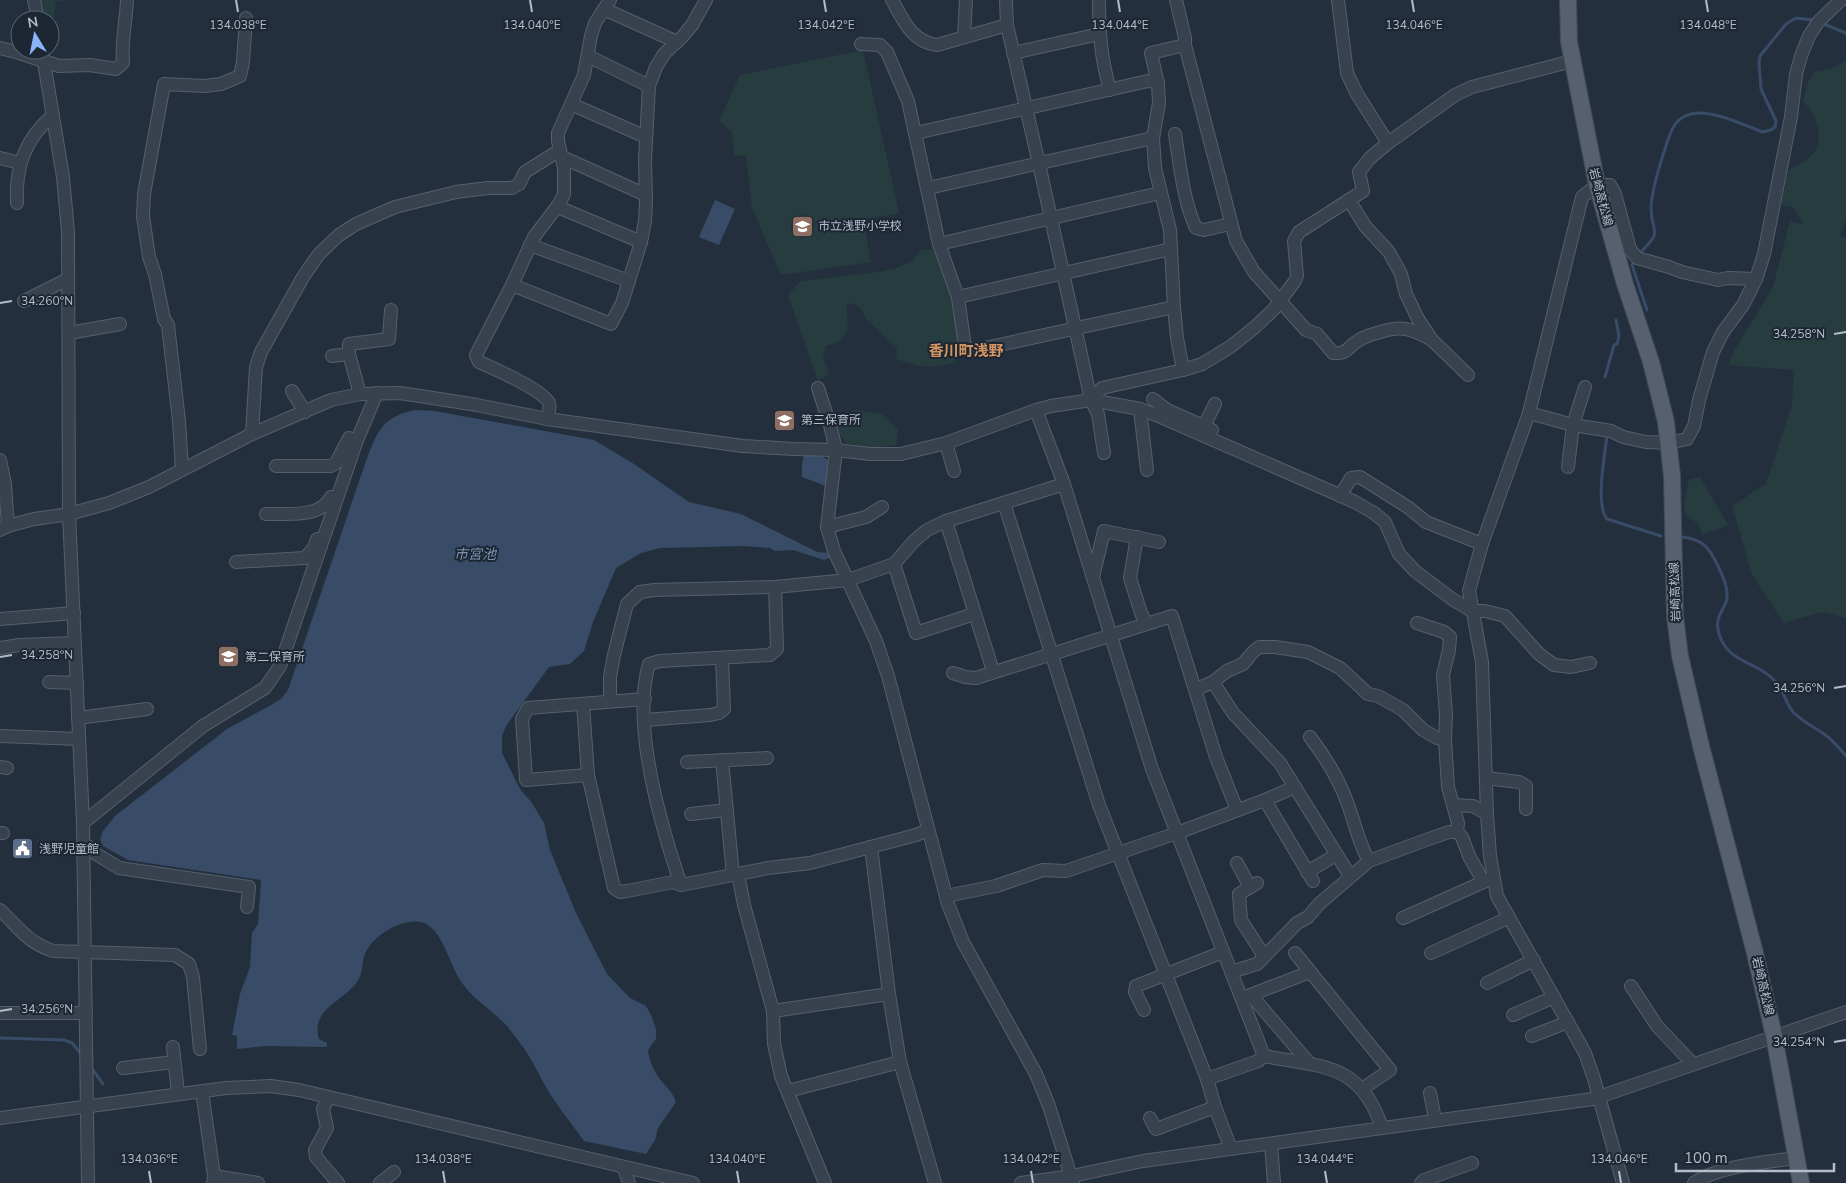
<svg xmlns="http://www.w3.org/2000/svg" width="1846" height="1183" font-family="'Nunito Sans','Noto Sans JP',sans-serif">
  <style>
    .green { fill: #263c3f }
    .water { fill: #394c67 }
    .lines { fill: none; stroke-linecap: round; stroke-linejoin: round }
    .stream { stroke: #394c67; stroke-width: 3 }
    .minor-casing { stroke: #565f6c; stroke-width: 14 }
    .major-casing { stroke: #414a57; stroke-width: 18 }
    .minor { stroke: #38414e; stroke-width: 12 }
    .major { stroke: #56606e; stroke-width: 16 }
    .ticks { fill: none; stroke: #b4bcc9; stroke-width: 2 }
    .labels { text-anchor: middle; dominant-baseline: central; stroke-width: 4; stroke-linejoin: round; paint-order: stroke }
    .street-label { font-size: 12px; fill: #b4bcc9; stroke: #1d2633 }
    .poi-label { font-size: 12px; fill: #b4bcc9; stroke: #1d2633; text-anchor: start }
    .water-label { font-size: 14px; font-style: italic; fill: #7c92b1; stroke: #1d2633 }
    .quarter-label { font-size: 15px; font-weight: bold; fill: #d59563; stroke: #1d2633 }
    .ticks-label { font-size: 12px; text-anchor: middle; fill: #b4bcc9; stroke: #1d2633; stroke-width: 4; stroke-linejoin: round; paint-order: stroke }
  </style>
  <rect width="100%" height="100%" fill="#242f3e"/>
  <!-- green -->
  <g class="green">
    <polygon points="41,0 71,0 56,1 53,27 50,29 50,20 43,20"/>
    <polygon points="863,50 899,213 863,220 871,262 781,275 752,208 746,155 734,156 732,132 719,121 740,75"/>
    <path d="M1846 61V219L1840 236 1846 239V618L1822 612 1784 623 1752 575 1732 506 1766 484 1792 405 1794 370 1728 365 1734 351 1773 287 1790 221 1805 225 1792 207 1781 205 1788 171C1796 166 1812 159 1816 149 1823 133 1815 111 1803 102L1807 84 1814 72 1831 69Z"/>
    <path d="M937 249C948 281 967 330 955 363 930 369 920 367 896 359L897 348 867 320 860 308 853 303 846 306C849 327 851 340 826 346L823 357 829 374 818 381 788 295 801 281 878 272 900 267 913 260 921 250Z"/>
    <polygon points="855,410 881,414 898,430 896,445 874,448 846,443 838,433 835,416"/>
    <polygon points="1700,477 1728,525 1702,535 1699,525 1685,513 1684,504 1689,480"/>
  </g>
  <!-- water -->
  <g class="water">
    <polygon points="715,200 735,209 719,245 699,237"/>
    <path d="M416 410 435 411 594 440 634 464 689 502 741 514 817 552 828 553 831 557 824 560 793 550 775 551 770 548 743 546 660 548 641 553 616 568 593 622 584 651 570 664 549 667 506 726 502 736V753L520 789 532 803 544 823 550 850 576 913 607 974 630 998 646 1006 651 1015 656 1029V1039L648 1050C650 1063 654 1072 663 1083 669 1090 673 1093 676 1102L658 1128 655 1140 646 1154 584 1141C572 1124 558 1107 547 1089 538 1073 531 1057 520 1043 514 1035 508 1026 500 1019 486 1006 470 996 460 980 449 963 442 927 421 922 401 918 372 936 365 954 362 961 363 969 360 976 351 1000 309 1006 319 1039L327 1043V1047L265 1046 237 1049V1036L232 1035 240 994 250 967 252 933 258 924 261 880 128 860 103 846 100 839 103 831 115 816 227 729 271 705 281 699 288 690 366 461C377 432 382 416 416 410Z"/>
    <path d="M804 455C813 456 825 454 830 463L826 486 802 477V464Z"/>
  </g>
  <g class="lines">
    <!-- stream -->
    <g class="stream">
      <polyline points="1824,24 1846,33"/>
      <path d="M1639 254C1665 228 1651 236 1651 207 1652 189 1658 172 1663 155 1666 146 1669 134 1674 126 1692 98 1739 123 1762 132L1771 130 1775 127 1776 121 1761 89 1759 63 1760 56 1786 24 1796 18 1813 20"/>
      <polyline points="1636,261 1632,265 1647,310"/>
      <polyline points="1605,377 1614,345 1617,344 1619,336 1616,320"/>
      <path d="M1607 435C1605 454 1595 505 1607 519L1661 536"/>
      <path d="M1683 537C1690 538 1698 540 1704 545 1713 552 1726 581 1727 592 1729 611 1710 613 1721 639 1731 663 1759 663 1774 680 1784 689 1785 703 1793 712 1803 722 1814 727 1824 734 1833 740 1839 748 1846 756"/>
      <polyline points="0,1038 64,1040 72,1043 82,1055"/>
      <polyline points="90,1066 103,1084"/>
    </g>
    <defs>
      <g id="minor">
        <polyline points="34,0 38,20"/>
        <path d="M892 0C903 20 912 42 937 45L1007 25"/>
        <polyline points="1006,0 1007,25 1039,164 1091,400 1098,414 1104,453"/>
        <path d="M1099 0C1099 32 1101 59 1110 90"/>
        <path d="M1176 0 1185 38V45L1236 241 1254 272 1306 330 1317 334 1333 353C1348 354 1346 349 1356 342 1363 337 1369 335 1377 333 1401 325 1411 328 1432 340"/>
        <polyline points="1338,0 1347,73 1357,94 1388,143"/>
        <polyline points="604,9 677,42"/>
        <polyline points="964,37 966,0"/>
        <polyline points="861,44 880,45 887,52 908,101 939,244 958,297 965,347 971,351 1174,307"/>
        <path d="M0 48 16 52 59 66 90 65 116 69 123 63C121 42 126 22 127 1"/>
        <polyline points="42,50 63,177 68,232 69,514 83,823 88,1183"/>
        <polyline points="1013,53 1099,34"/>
        <polyline points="588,56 649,86"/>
        <polyline points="571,104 646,137"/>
        <polyline points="916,133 1148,81 1158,82"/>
        <path d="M1175 134C1180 164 1183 201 1196 228L1204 230 1230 224"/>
        <polyline points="562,157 646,195"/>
        <polyline points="0,158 20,163"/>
        <polyline points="928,188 1153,138"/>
        <polyline points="1349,200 1365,226 1389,252 1401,274 1406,294 1418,319 1432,340 1468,375"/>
        <path d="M17 203C15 167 25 139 53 115"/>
        <polyline points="558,207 641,242"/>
        <polyline points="939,244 1160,193"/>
        <polyline points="530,245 629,281"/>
        <polyline points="512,285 611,324 622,303 641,242 645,221 646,201 645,160 649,86 656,67 664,54 683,36 692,25 706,0"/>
        <polyline points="958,297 1171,249"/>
        <polyline points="24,301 68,279"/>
        <polyline points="69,333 120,324"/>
        <polyline points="332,356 349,354"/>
        <polyline points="1183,370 1177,338 1174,307 1170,230 1155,168 1153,138 1159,103 1158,84 1151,53 1185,45"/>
        <polyline points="818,388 830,425 836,450 827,527 834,551 876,641 888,676 948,904 963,942 1036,1074 1049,1106 1073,1183"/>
        <polyline points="292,391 305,412"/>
        <polyline points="360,394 349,354 349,344 389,339 391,310"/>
        <polyline points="1153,399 1167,410 1212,430"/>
        <polyline points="1091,400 1102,388 1183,370 1202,364 1230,347 1254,328 1274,309 1295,281 1297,276 1294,241 1299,232 1363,191 1359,172 1370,158 1388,143 1455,95 1472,87 1572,61"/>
        <polyline points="1140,409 1147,470"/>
        <path d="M1036 410 1064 484 1152 769 1264 1056C1323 1067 1361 1063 1382 1128"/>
        <polyline points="1529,413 1573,425 1611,431 1623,437 1646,442 1669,443 1687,439 1694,426 1699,400 1713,352 1723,332 1743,305 1756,279 1764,254 1791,117 1796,74 1801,56 1809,36 1818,22 1841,0"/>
        <path d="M547 419C548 414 551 408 549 403 543 390 493 368 479 362L476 355 512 285 534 237 559 204 564 194V168L558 141V133L584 75 591 36 595 23 610 0"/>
        <polyline points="1204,426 1215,404"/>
        <polyline points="252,434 256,367 261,352 303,277 319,254 339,235 356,224 395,207 456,192 488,188 512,188 519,184 525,172 560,150"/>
        <polyline points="946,443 954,471"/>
        <polyline points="0,460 5,484 8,526"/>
        <polyline points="276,466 331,466 336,463 349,438 357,440"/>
        <polyline points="1568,467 1573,425 1585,387"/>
        <polyline points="182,470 179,421 168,325 164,319 155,274 149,257 143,216 144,194 164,84 204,86 221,84 240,76 243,62 246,18"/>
        <polyline points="1340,496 1351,478 1360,477 1409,508 1426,522 1482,544"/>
        <polyline points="1004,503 1099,805 1207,1079 1215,1107 1231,1149"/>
        <path d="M266 514C287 513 319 519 331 497H337"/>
        <polyline points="946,521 993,671"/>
        <polyline points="827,527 866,517 882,507"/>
        <polyline points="0,530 8,526 34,519 69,514 109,503 149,487 252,434 331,400 360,394 399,393 420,396 477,405 547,419 743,446 794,449 836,450 870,454 901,454 946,443 1036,410 1051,406 1091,400 1140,409 1161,417 1355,502 1374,513 1385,522 1399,554 1415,571 1452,599 1472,611 1485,611 1505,616 1539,654 1554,665 1571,667 1590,663"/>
        <polyline points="1137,537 1130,578 1141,613 1146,624"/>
        <polyline points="236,562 305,558 314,548 317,539"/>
        <polyline points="894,564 916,633 974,614"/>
        <polyline points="1093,577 1104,531 1159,542"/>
        <path d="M775 587 777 649 770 655 660 661 649 664C631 725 661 826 681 885L768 868 810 863 916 835 928 830"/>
        <polyline points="0,619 74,613"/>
        <polyline points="1417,623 1444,632 1450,637 1449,650 1443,675 1446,715 1445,740 1448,787 1458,823 1457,832"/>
        <polyline points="0,648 19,645 75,643"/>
        <polyline points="953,673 965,677 976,678 1172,616 1216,757 1237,810"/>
        <polyline points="49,682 77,683"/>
        <polyline points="1213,682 1233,713 1280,763 1350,876"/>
        <polyline points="1196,689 1213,682 1227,671 1243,664 1252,653 1259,647 1275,647 1308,652 1340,668 1368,694 1378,696 1403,710 1423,730 1437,738 1445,740"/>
        <polyline points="610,701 610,677 614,655 627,604 640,592 654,590 775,587 848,580 894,564 914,541 927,530 946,521 1064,484"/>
        <polyline points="583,704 588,775 614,888 620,892 627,891 673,882 681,885"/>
        <polyline points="78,718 147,709"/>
        <polyline points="645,720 710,715 719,713 724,709 722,658"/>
        <polyline points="0,736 79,739"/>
        <path d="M1310 737C1325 757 1339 779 1347 802 1355 822 1358 843 1369 861"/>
        <polyline points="722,760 733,875"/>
        <polyline points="687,762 767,758"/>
        <polyline points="0,767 7,768"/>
        <polyline points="588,775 526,780 522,719 528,708 645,699"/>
        <polyline points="1486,778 1519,782 1526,786 1526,809"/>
        <polyline points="1265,800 1313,881"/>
        <polyline points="1454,805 1473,806 1487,814"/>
        <polyline points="691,814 726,810"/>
        <polyline points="83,823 203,726 265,688 280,666 357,440 377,393"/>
        <polyline points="0,833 3,833"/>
        <polyline points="84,843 96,854 119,868 249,887 247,907"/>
        <polyline points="871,847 889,994 900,1062 935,1183"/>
        <polyline points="1237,863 1250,887"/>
        <polyline points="1307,872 1336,855"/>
        <polyline points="738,874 744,905 773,1011 774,1044 781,1076 825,1183"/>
        <polyline points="1257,883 1239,894 1241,920 1264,956"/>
        <polyline points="946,896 996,886 1043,870 1066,871 1177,833 1265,800 1295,787"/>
        <path d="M0 910C19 928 27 942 53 951L175 955 189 964 193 977 200 1049"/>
        <polyline points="1403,918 1490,879"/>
        <polyline points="1295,953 1390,1070 1362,1089"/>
        <polyline points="1431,953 1508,918"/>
        <polyline points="1231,972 1257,964 1297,923 1308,917 1319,904 1369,861 1426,840 1449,832 1457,832 1462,837 1469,856 1483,881"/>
        <polyline points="1487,983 1534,960"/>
        <polyline points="1631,986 1657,1026 1693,1064"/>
        <polyline points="1251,995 1310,1064"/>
        <polyline points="1245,997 1310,972"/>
        <polyline points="1144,1010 1135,992 1136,986 1223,952"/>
        <polyline points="773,1011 889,994"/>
        <polyline points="0,1013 86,1013"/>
        <polyline points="1513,1015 1554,997"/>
        <polyline points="1532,1036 1568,1022"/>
        <polyline points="173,1047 178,1093"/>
        <polyline points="123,1068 174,1062"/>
        <polyline points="1207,1079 1258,1061 1264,1056"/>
        <polyline points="202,1091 214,1176 213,1183"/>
        <polyline points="788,1091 900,1062"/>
        <polyline points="1430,1093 1435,1119"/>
        <polyline points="328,1098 323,1109 327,1128 315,1150 316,1157 338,1183"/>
        <polyline points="0,1118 226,1088 271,1086 299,1090 693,1183"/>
        <polyline points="1150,1118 1156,1129 1215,1107"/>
        <polyline points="1271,1144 1274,1183"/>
        <polyline points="624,1168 629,1183"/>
        <polyline points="214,1176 258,1183"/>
        <polyline points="380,1183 394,1172"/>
        <polyline points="1021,1183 1072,1176 1143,1161 1593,1099 1846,1012"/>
        <polyline points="1421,1183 1424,1180 1472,1163"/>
        <polyline points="1623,1183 1594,1079 1585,1053 1497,896 1490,856 1487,814 1482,662 1469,591 1482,544 1529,413 1582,197 1597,185 1610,185 1615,194 1630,249 1637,258 1669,267 1682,272 1718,280 1728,278 1756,279"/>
        <path d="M1694 1183C1718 1166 1767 1162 1797 1158"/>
      </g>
      <polyline id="major" points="1568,0 1569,42 1597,185 1625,284 1651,362 1666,422 1672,476 1675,616 1680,656 1701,746 1755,953 1774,1036 1801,1183"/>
    </defs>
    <!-- minor casing -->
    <use href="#minor" class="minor-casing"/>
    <!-- major casing -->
    <use href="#major" class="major-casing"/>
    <!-- minor -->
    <use href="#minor" class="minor"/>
    <!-- major -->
    <use href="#major" class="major"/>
  </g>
  <!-- ticks -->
  <path class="ticks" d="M236 0 238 12M530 0 532 12M824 0 826 12M1118 0 1120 12M1412 0 1414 12M1706 0 1708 12M0 303 12 301M1834 334 1846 332M0 657 12 655M1834 688 1846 686M0 1011 12 1009M1834 1042 1846 1040M149 1171 151 1183M443 1171 445 1183M737 1171 739 1183M1031 1171 1033 1183M1325 1171 1327 1183M1619 1171 1621 1183"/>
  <!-- icons -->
  <defs>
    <symbol id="school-square" viewBox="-11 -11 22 22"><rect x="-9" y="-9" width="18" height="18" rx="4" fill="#8d6e63" stroke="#1d2633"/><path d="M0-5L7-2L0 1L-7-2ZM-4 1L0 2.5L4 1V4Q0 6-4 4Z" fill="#fff"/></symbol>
    <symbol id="civic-square" viewBox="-11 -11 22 22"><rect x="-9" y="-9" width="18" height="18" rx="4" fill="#5c6f8a" stroke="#1d2633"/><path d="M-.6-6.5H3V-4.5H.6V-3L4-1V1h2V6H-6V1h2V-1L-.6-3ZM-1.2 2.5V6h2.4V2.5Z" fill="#fff"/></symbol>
  </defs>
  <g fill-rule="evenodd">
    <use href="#school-square" x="790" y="214" width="25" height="25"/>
    <use href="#school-square" x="772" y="408" width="25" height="25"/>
    <use href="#school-square" x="216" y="644" width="25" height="25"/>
    <use href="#civic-square" x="10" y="836" width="25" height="25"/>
  </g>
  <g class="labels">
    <!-- street labels -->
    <g class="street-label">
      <text transform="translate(1601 197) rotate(75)">岩崎高松線</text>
      <text transform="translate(1675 592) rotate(-92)">岩崎高松線</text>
      <text transform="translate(1763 986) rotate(77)">岩崎高松線</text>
    </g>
    <!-- poi labels -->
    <g class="poi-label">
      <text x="818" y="226">市立浅野小学校</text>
      <text x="801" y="420">第三保育所</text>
      <text x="245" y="657">第二保育所</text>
      <text x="39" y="849">浅野児童館</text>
    </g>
    <!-- water labels -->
    <g class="water-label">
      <text x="475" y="554">市宮池</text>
    </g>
    <!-- quarter labels -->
    <g class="quarter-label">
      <text x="966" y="351">香川町浅野</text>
    </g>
  </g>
  <g class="ticks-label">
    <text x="238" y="29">134.038°E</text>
    <text x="532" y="29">134.040°E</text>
    <text x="826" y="29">134.042°E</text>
    <text x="1120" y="29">134.044°E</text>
    <text x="1414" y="29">134.046°E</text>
    <text x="1708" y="29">134.048°E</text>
    <text x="47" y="305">34.260°N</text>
    <text x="1799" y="338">34.258°N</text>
    <text x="47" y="659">34.258°N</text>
    <text x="1799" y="692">34.256°N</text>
    <text x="47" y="1013">34.256°N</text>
    <text x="1799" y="1046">34.254°N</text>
    <text x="149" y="1163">134.036°E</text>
    <text x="443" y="1163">134.038°E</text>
    <text x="737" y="1163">134.040°E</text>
    <text x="1031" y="1163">134.042°E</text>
    <text x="1325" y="1163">134.044°E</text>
    <text x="1619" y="1163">134.046°E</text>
  </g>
  <!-- north arrow -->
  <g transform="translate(35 35) rotate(350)"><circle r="24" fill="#1d2633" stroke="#59626f"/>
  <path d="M0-4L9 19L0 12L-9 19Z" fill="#8ab4f8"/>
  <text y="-8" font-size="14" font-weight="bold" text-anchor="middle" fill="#b4bcc9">N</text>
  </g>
  <!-- scale -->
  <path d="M1676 1163v8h158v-8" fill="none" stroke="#b4bcc9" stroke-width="2.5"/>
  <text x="1684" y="1163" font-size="15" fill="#b4bcc9" stroke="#1d2633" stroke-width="4" paint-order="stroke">100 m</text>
</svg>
